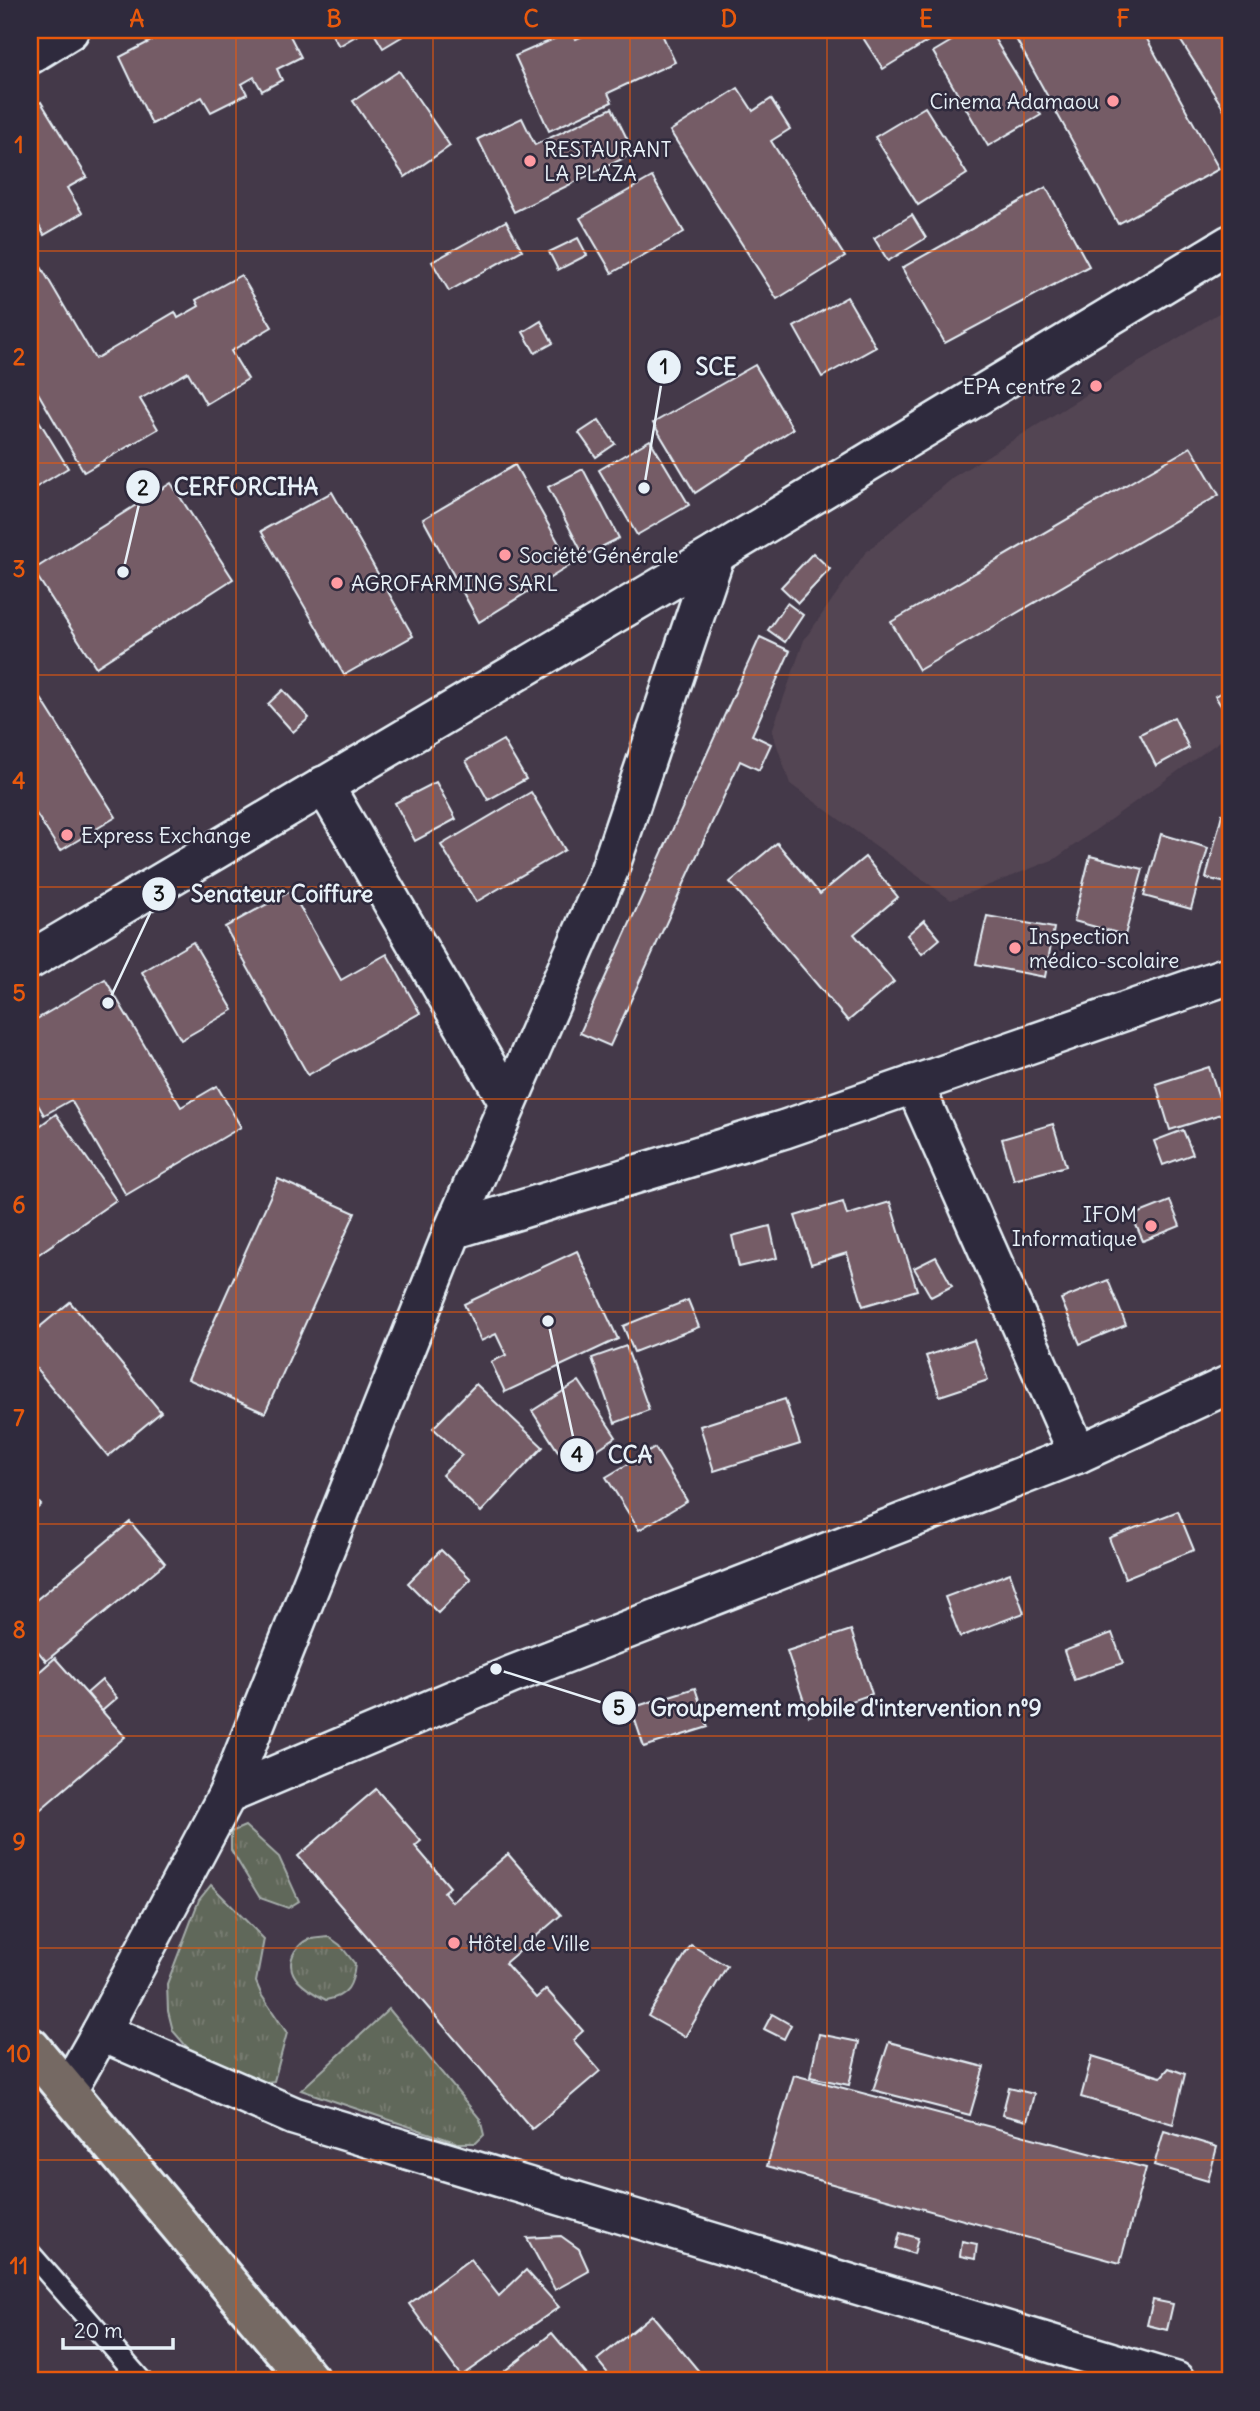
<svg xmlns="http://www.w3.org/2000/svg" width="1260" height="2411" font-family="Delius,sans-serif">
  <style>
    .built { fill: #524452 }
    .grass { fill: url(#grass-tufts); stroke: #a4aca9; stroke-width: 2 }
    .building { fill: #745c66; stroke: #e8f1f8; stroke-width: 2 }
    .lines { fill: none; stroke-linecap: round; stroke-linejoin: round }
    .lane-casing { stroke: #e8f1f8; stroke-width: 24 }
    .street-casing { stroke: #e8f1f8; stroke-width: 42 }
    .secondary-casing { stroke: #e8f1f8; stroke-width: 44 }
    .primary-casing { stroke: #e8f1f8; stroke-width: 44 }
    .lane { stroke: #2f2a3d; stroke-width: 19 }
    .street { stroke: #2f2a3d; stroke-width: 37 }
    .secondary { stroke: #2f2a3d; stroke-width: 38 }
    .primary { stroke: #756964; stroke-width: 38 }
    .grid { fill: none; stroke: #e8590c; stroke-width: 2; stroke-opacity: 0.55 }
    .poi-dot { fill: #ff9aa2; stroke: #2f2a3d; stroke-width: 2.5 }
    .labels { text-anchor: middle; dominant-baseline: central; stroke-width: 5; stroke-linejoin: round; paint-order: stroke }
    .poi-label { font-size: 21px; fill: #e8f1f8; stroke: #2f2a3d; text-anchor: start }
    .leader { fill: none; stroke: #e8f1f8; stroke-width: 2.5 }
    .callout-dot { fill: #e8f1f8; stroke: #2f2a3d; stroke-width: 2.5 }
    .mark-label { font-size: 21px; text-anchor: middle; font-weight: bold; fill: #111 }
    .callout-label { font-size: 23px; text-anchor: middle; font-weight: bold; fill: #e8f1f8; stroke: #2f2a3d; stroke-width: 5; stroke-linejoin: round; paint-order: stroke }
    .neatline { fill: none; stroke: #e8590c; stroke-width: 2.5 }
    .grid-label { font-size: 23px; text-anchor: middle; font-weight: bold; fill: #e8590c }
  </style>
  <defs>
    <pattern id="grass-tufts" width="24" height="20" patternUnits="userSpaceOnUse" patternTransform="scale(1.75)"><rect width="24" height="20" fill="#61675a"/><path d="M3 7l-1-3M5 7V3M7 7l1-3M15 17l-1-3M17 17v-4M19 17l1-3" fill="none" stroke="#787d72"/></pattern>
  </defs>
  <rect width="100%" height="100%" fill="#443949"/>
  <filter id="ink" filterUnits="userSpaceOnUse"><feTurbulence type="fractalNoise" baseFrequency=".0143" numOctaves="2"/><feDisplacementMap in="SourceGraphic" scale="14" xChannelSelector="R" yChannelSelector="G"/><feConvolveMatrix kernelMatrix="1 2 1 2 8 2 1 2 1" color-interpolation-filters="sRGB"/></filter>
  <g filter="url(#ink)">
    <!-- built -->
    <polygon class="built" points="1230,306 1230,734 1055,859 951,900 790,784 772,731 804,640 865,553 953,477"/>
    <!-- grass -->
    <g class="grass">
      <polygon points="245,1826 279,1857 299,1901 288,1908 260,1898 231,1850 231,1832"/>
      <polygon points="211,1885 264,1939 256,1982 262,1996 287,2033 274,2081 266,2082 193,2054 173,2031 168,2011 167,1984 199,1900"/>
      <path d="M329 1937 340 1945 355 1964C353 1985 348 1996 326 2000 307 1990 281 1975 295 1951 298 1947 302 1942 307 1940 314 1938 322 1938 329 1937Z"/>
      <polygon points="389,2009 480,2119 484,2135 476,2143 458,2143 301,2090"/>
    </g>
    <!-- building -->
    <g class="building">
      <polygon points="172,30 287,30 301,57 277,69 282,80 262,91 254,77 242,84 247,94 211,112 202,97 152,124 120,57"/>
      <polygon points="329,30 366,30 339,46"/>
      <polygon points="372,30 413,30 383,48"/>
      <polygon points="597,30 660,30 675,62 608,93 612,102 549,131 515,56 572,31 576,39"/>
      <polygon points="858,30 946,30 883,69"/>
      <polygon points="970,30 989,30 1041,115 988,146 933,52"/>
      <polygon points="1011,30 1142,30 1219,169 1118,224"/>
      <polygon points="1174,30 1230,30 1230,119"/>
      <polygon points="399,71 450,146 405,177 353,101"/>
      <polygon points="738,88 753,111 771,99 790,129 771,141 845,257 777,299 670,131"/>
      <polygon points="41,102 87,177 67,188 82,213 44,235 37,222 30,227 30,109"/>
      <polygon points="925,107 967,174 918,205 875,137"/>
      <polygon points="612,108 634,153 514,212 478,139 522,118 535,145"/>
      <polygon points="652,177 684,232 612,273 580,218"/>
      <polygon points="1046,187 1089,266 945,343 902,268"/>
      <polygon points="912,215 926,238 888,261 874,238"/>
      <polygon points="506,221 522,250 449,291 432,262"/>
      <polygon points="578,238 587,255 558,270 549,252"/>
      <polygon points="30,248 95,359 175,312 178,318 199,306 196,300 241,275 272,327 231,351 248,379 206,404 188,372 140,399 158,429 84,472 30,379"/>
      <polygon points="847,297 876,347 822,377 794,327"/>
      <polygon points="541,321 553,343 535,353 523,332"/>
      <polygon points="755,365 793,429 695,493 653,423"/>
      <polygon points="30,406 68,468 30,491"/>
      <polygon points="599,420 615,444 596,457 579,433"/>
      <polygon points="650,440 689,505 637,535 599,470"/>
      <polygon points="1191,447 1219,495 919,670 891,622"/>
      <polygon points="515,465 571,565 479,622 423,519"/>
      <polygon points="583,469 619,538 584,556 548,487"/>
      <polygon points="171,483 233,579 96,667 33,570"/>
      <polygon points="332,492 413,636 344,675 261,531"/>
      <polygon points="813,553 830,569 798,603 781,587"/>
      <polygon points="787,603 803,615 785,642 768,630"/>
      <polygon points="760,637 790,651 752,735 771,744 759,770 740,761 610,1046 580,1033"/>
      <polygon points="30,681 116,817 60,851 30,804"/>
      <polygon points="1230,687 1230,720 1215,696"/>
      <polygon points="283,690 309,718 293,732 268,704"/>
      <polygon points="1174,717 1189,748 1156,766 1140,734"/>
      <polygon points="503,740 526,779 488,800 466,761"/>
      <polygon points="436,782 456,819 415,841 395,803"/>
      <polygon points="531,792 565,850 476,902 441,845"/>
      <polygon points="1222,814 1230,816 1230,884 1206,878"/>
      <polygon points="1161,834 1208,848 1191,909 1144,896"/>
      <polygon points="777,843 820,894 865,857 898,897 854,934 894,982 848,1021 730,882"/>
      <polygon points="1090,856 1143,869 1125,935 1074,921"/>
      <polygon points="291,891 341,980 387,954 420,1013 308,1075 225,927"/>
      <polygon points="987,916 1054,928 1045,977 976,964"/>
      <polygon points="924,920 940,939 922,954 907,935"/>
      <polygon points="193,942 233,1010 181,1040 142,972"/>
      <polygon points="105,979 181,1107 217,1086 241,1127 126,1195 71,1100 44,1115 30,1091 30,1023"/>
      <polygon points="1209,1067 1224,1113 1170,1130 1156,1084"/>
      <polygon points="56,1114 116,1200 30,1260 30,1133"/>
      <polygon points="1053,1124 1066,1166 1014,1180 1002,1139"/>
      <polygon points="1183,1130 1193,1154 1163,1165 1154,1141"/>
      <polygon points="278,1179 355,1213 265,1413 188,1379"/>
      <polygon points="1170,1201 1180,1226 1143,1241 1132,1216"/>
      <polygon points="843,1202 847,1215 890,1202 917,1290 863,1306 847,1253 811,1264 795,1216"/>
      <polygon points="770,1226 777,1258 739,1267 732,1236"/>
      <polygon points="577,1251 618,1339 505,1392 491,1362 506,1355 496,1334 481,1341 464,1304"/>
      <polygon points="936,1257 952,1286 931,1297 914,1268"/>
      <polygon points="1108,1280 1126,1325 1080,1344 1061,1299"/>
      <polygon points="688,1300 699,1327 634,1352 623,1326"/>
      <polygon points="70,1302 161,1412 108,1456 30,1361 30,1335"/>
      <polygon points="974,1340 988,1380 940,1396 926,1356"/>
      <polygon points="626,1346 649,1410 615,1423 592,1358"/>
      <polygon points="579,1381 616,1437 569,1468 532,1411"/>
      <polygon points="476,1384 543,1447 481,1512 442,1475 462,1455 433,1428"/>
      <polygon points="785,1399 800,1444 714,1471 700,1426"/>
      <polygon points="655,1448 687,1501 639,1530 606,1477"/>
      <polygon points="30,1493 41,1505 30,1515"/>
      <polygon points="1178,1511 1194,1550 1125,1578 1109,1538"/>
      <polygon points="130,1522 165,1563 46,1661 30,1642 30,1605"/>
      <polygon points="441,1550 471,1579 438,1613 408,1583"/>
      <polygon points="1010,1573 1024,1613 960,1637 945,1597"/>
      <polygon points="851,1630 872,1694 809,1716 787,1651"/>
      <polygon points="1112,1633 1123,1663 1074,1680 1064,1651"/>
      <polygon points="55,1658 125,1737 34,1815 30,1811 30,1680"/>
      <polygon points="102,1680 117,1698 102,1711 87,1693"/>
      <polygon points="695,1688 708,1727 644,1747 631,1708"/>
      <polygon points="376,1789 421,1841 415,1846 450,1887 444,1892 452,1902 508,1854 561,1915 505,1963 536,1998 546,1989 583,2031 573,2040 600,2071 532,2129 298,1856"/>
      <polygon points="691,1945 727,1966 685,2037 648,2016"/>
      <polygon points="772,2014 791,2025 784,2039 764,2029"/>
      <polygon points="819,2034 859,2042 849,2085 810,2077"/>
      <polygon points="889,2042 984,2067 970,2115 873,2090"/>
      <polygon points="1092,2056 1161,2077 1169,2068 1185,2074 1173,2124 1081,2097"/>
      <polygon points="794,2075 1146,2168 1120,2263 767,2166"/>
      <polygon points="1009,2088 1034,2094 1027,2121 1002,2115"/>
      <polygon points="1164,2131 1217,2147 1208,2181 1154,2165"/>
      <polygon points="900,2233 918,2238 914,2254 896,2248"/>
      <polygon points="561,2236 579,2249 589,2271 555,2290 527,2238"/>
      <polygon points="962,2241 977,2244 975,2259 960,2256"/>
      <polygon points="470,2259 499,2296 526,2270 559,2307 461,2376 409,2304"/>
      <polygon points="1153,2300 1173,2304 1167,2330 1147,2325"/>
      <polygon points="652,2315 707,2381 614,2381 597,2360"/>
      <polygon points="552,2333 592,2381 492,2381"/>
    </g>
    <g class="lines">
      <defs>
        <polyline id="lane" points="30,2253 142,2381"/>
        <g id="street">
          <polyline points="324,785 508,1102"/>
          <polyline points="30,960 716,554 1230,244"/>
          <polyline points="914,1084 1078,1454"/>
          <polyline points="453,1230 785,1129 1230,975"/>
          <polyline points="227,1795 511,1675 1078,1454 1230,1384"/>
          <polyline points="101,2032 294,2116 1176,2381"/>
          <polyline points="67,2092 101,2032 227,1795 453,1230 609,871 716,554"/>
        </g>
        <polyline id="secondary" points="30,54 69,30"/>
        <polyline id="primary" points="30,2047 310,2381"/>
      </defs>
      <!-- lane casing -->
      <use href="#lane" class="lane-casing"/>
      <!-- street casing -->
      <use href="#street" class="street-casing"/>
      <!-- secondary casing -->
      <use href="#secondary" class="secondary-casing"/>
      <!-- primary casing -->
      <use href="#primary" class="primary-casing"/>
      <!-- lane -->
      <use href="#lane" class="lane"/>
      <!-- street -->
      <use href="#street" class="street"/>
      <!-- secondary -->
      <use href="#secondary" class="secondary"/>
      <!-- primary -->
      <use href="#primary" class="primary"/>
    </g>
  </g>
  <!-- grid -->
  <path class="grid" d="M236 30V2381M433 30V2381M630 30V2381M827 30V2381M1024 30V2381M30 251H1230M30 463H1230M30 675H1230M30 887H1230M30 1099H1230M30 1312H1230M30 1524H1230M30 1736H1230M30 1948H1230M30 2160H1230"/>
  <!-- markers -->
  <g class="poi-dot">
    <circle cx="1113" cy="101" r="7"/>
    <circle cx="530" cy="161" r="7"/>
    <circle cx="1096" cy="386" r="7"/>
    <circle cx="505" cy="555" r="7"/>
    <circle cx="337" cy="583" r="7"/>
    <circle cx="67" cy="835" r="7"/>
    <circle cx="1015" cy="948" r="7"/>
    <circle cx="1151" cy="1226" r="7"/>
    <circle cx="454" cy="1943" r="7"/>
  </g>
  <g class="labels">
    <!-- poi labels -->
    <g class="poi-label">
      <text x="1099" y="101" text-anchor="end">Cinema Adamaou</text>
      <text x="544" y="149">RESTAURANT<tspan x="544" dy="24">LA PLAZA</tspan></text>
      <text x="1082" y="386" text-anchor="end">EPA centre 2</text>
      <text x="519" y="555">Société Générale</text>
      <text x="351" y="583">AGROFARMING SARL</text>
      <text x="81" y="835">Express Exchange</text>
      <text x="1029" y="936">Inspection<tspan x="1029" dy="24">médico-scolaire</tspan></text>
      <text x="1137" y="1214" text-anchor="end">IFOM<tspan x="1137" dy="24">Informatique</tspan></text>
      <text x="468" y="1943">Hôtel de Ville</text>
    </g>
  </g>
  <!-- callouts -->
  <path class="leader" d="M644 488L664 367M123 572L143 487M108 1003L159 894M548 1321L577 1455M496 1669L619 1708"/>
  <g class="callout-dot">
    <circle cx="644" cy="488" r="7"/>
    <circle cx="123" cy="572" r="7"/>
    <circle cx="108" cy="1003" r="7"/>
    <circle cx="548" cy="1321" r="7"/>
    <circle cx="496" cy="1669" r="7"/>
    <circle cx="664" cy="367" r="18"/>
    <circle cx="143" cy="487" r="18"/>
    <circle cx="159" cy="894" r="18"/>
    <circle cx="577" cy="1455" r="18"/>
    <circle cx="619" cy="1708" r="18"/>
  </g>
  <g class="mark-label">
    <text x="664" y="374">1</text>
    <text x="143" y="495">2</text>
    <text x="159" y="901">3</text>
    <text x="577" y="1462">4</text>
    <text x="619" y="1715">5</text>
  </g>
  <g class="callout-label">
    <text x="716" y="375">SCE</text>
    <text x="246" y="495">CERFORCIHA</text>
    <text x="282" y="902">Senateur Coiffure</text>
    <text x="630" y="1463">CCA</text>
    <text x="846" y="1716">Groupement mobile d'intervention n°9</text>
  </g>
  <!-- margin -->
  <rect width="1260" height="2411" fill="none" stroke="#2f2a3d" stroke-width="77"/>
  <!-- scale -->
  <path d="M63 2338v10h110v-10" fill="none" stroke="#e8f1f8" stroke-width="3.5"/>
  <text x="74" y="2338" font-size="21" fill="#e8f1f8" stroke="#2f2a3d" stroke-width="5" paint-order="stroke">20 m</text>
  <rect x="38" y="38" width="1184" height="2334" class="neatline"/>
  <g class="grid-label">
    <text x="137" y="27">A</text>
    <text x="334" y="27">B</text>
    <text x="531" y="27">C</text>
    <text x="729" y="27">D</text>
    <text x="926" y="27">E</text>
    <text x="1123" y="27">F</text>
    <text x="19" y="153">1</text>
    <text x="19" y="365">2</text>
    <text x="19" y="577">3</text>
    <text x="19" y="789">4</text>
    <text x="19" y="1001">5</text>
    <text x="19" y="1213">6</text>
    <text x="19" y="1426">7</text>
    <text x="19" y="1638">8</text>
    <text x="19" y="1850">9</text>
    <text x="19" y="2062">10</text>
    <text x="19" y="2274">11</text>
  </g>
</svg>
